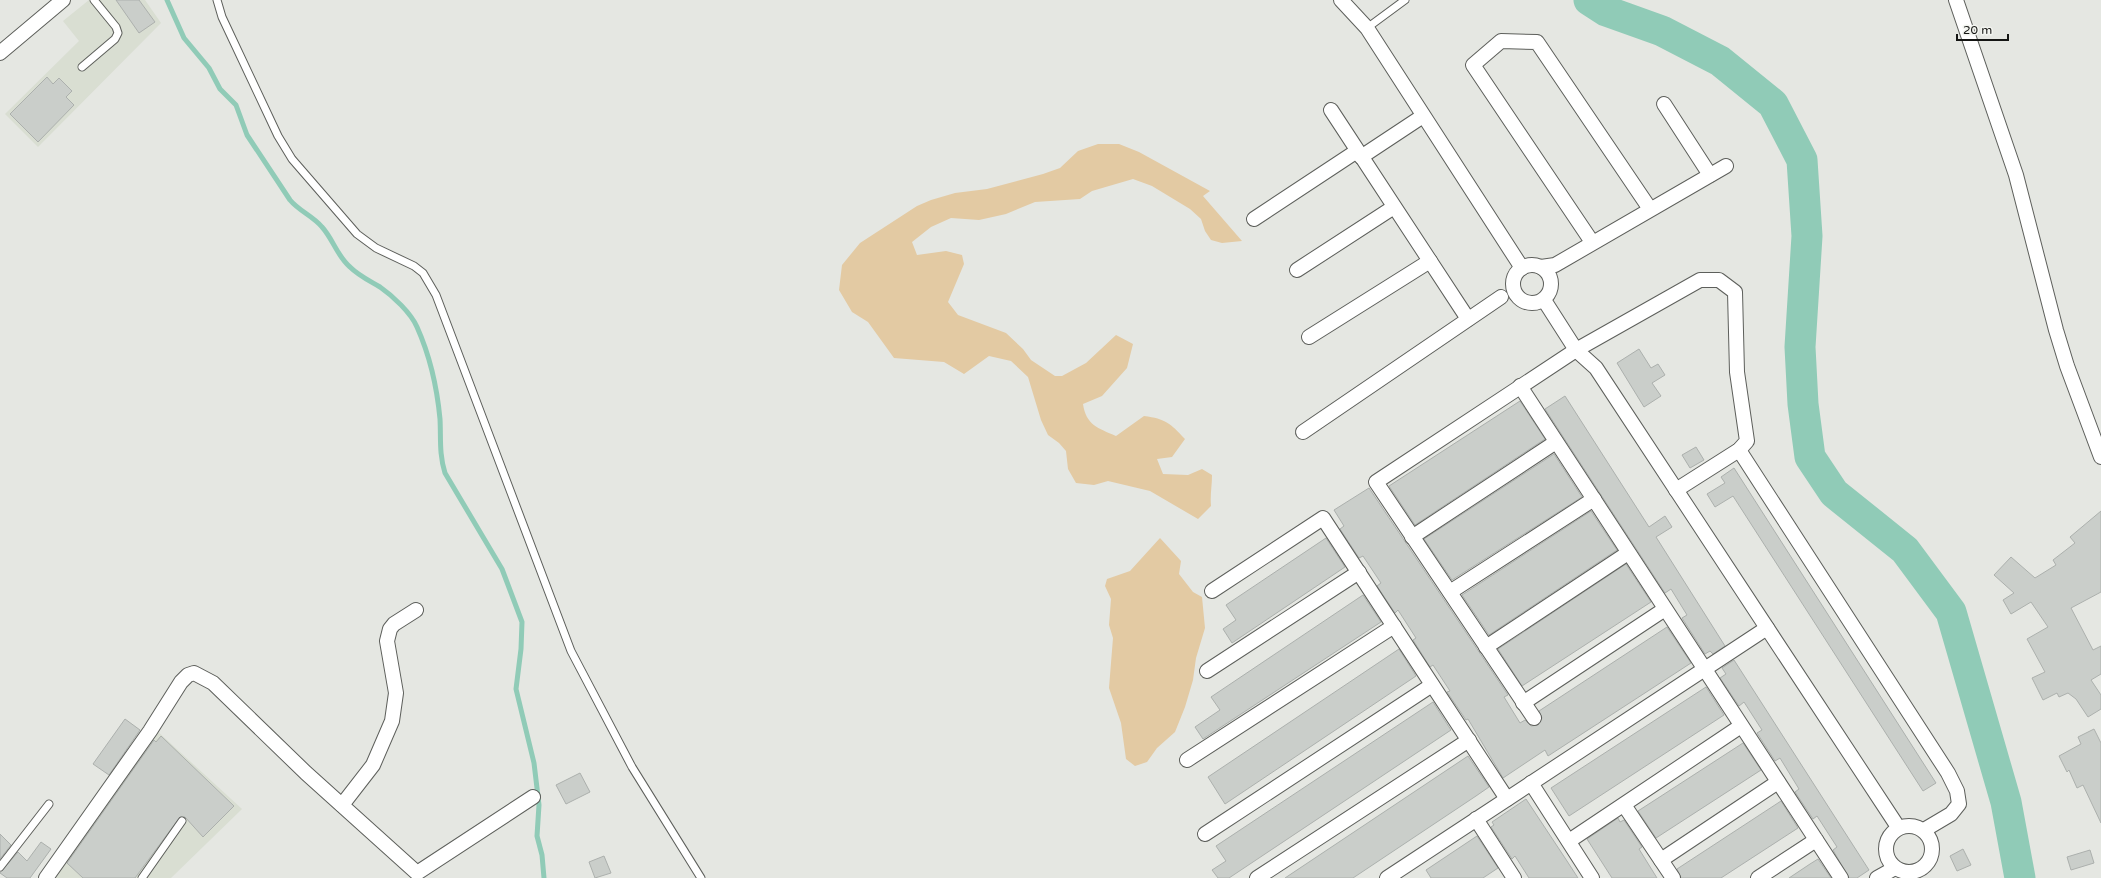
<svg xmlns="http://www.w3.org/2000/svg" width="2101" height="878" font-family="'Varela Round',sans-serif">
  <style>
    .built { fill: #d9ded2 }
    .green { fill: #e3caa3 }
    .lines { fill: none; stroke-linecap: round; stroke-linejoin: round }
    .stream { stroke: #90cbb7; stroke-width: 5 }
    .river { stroke: #90cbb7; stroke-width: 31 }
    .building { fill: #caceca; stroke: #acb0ad }
    .lane-casing { stroke: #5d5f5b; stroke-width: 9 }
    .street-casing { stroke: #5d5f5b; stroke-width: 16 }
    .lane { stroke: #fff; stroke-width: 7 }
    .street { stroke: #fff; stroke-width: 14 }
  </style>
  <rect width="100%" height="100%" fill="#e5e7e2"/>
  <!-- built -->
  <g class="built">
    <polygon points="89,0 145,0 161,23 38,147 5,114 79,41 63,21"/>
    <polygon points="156,730 242,809 171,878 53,878"/>
  </g>
  <!-- green -->
  <g class="green">
    <path d="M1098 144H1119L1139 152 1210 191 1203 196 1242 241 1222 243 1211 240 1205 231 1201 219 1190 209 1152 186 1133 179 1092 191 1080 199 1035 202 1006 214 979 220 951 218 931 227 912 242 917 255 946 251 962 255 964 264 948 302 958 315 1006 333 1023 349 1031 360 1055 376H1062L1086 363 1116 335 1133 344 1127 368 1102 396 1083 404C1086 425 1098 428 1116 436L1144 416C1166 419 1170 423 1185 439L1172 457 1157 459 1163 474 1188 475 1202 469 1212 475C1212 486 1210 495 1211 506L1198 519 1150 491 1108 481 1094 485 1076 483 1068 469 1066 451 1059 443 1048 435 1041 420 1028 377 1011 361 989 356 964 374 944 362 894 358 868 322 852 312 839 290 842 265 860 243 917 206 931 200 955 193 987 189 1043 174 1060 168 1078 151Z"/>
    <polygon points="1160,538 1181,561 1179,574 1193,592 1202,597 1205,628 1196,658 1193,680 1185,707 1175,732 1157,748 1147,762 1135,766 1126,759 1121,723 1109,688 1113,638 1109,625 1111,599 1105,586 1107,579 1130,571"/>
  </g>
  <g class="lines">
    <!-- stream -->
    <path class="stream" d="M167 0 184 38 209 68 220 89 236 105 247 135 290 200C299 211 313 216 322 227 333 239 337 256 350 267 359 276 370 281 380 287 393 296 411 313 417 327 430 356 437 387 440 419 441 438 439 454 445 473L502 569 522 622 521 649 516 689 534 763 539 805 537 836 542 855 544 878"/>
    <!-- river -->
    <polyline class="river" points="1589,0 1606,11 1662,31 1720,61 1773,104 1802,160 1807,236 1800,347 1803,404 1810,457 1834,493 1905,550 1951,612 2006,802 2020,878"/>
  </g>
  <!-- building -->
  <g class="building">
    <polygon points="116,0 139,0 155,22 139,33"/>
    <polygon points="47,77 53,84 59,78 72,91 66,97 74,105 38,142 10,114"/>
    <polygon points="1639,349 1651,368 1658,364 1665,375 1652,383 1661,396 1644,407 1617,363"/>
    <polygon points="1565,396 1649,527 1665,516 1672,527 1656,537 1725,646 1713,654 1710,651 1705,654 1682,618 1687,615 1671,589 1665,593 1545,409"/>
    <polygon points="1520,401 1545,439 1415,525 1389,486"/>
    <polygon points="1696,447 1704,460 1690,468 1682,455"/>
    <polygon points="1554,454 1582,497 1452,580 1424,539"/>
    <polygon points="1734,468 1936,783 1923,791 1733,496 1715,507 1707,494 1725,483 1721,477"/>
    <polygon points="1369,488 1508,695 1504,697 1520,723 1525,720 1531,726 1538,725 1542,718 1539,711 1667,627 1691,663 1548,756 1545,750 1503,778 1468,719 1466,720 1447,692 1450,691 1433,665 1430,667 1413,640 1416,638 1398,610 1395,613 1377,586 1381,583 1363,556 1359,558 1340,529 1344,526 1334,510"/>
    <polygon points="1591,511 1617,550 1489,635 1462,595"/>
    <polygon points="2101,511 2101,592 2071,608 2093,650 2101,646 2101,674 2091,680 2101,695 2101,709 2088,717 2076,699 2068,693 2059,697 2057,693 2043,700 2032,678 2045,672 2027,639 2048,627 2031,602 2011,614 2003,600 2014,593 1994,575 2011,557 2035,578 2056,565 2053,560 2075,543 2070,537"/>
    <polygon points="1326,538 1345,567 1232,643 1223,629 1236,620 1226,605"/>
    <polygon points="1626,564 1651,602 1522,686 1498,649"/>
    <polygon points="1363,595 1381,622 1203,739 1195,727 1220,710 1211,697"/>
    <polygon points="1399,649 1416,676 1225,804 1208,777"/>
    <polygon points="1734,660 1869,870 1857,878 1849,878 1833,850 1837,847 1817,816 1813,819 1795,792 1799,789 1780,758 1775,761 1757,733 1762,730 1744,702 1739,706 1720,678 1726,674 1722,668"/>
    <polygon points="1706,687 1724,715 1569,816 1551,788"/>
    <polygon points="1433,702 1451,730 1229,878 1218,878 1212,870 1226,861 1216,846"/>
    <polygon points="125,719 140,730 109,775 93,764"/>
    <polygon points="2094,729 2101,743 2101,823 2083,785 2077,788 2069,770 2067,772 2059,756 2081,744 2078,737"/>
    <polygon points="161,736 234,806 203,837 185,817 180,817 135,878 83,878 67,863 154,740 156,742"/>
    <polygon points="1743,743 1761,770 1656,838 1638,811"/>
    <polygon points="1468,756 1489,787 1476,796 1353,878 1285,878"/>
    <polygon points="580,773 590,792 566,804 556,785"/>
    <polygon points="1526,799 1567,861 1578,878 1529,878 1515,856 1512,859 1491,827 1494,825 1492,822"/>
    <polygon points="1781,801 1798,828 1721,878 1681,878 1677,869"/>
    <polygon points="1618,818 1620,822 1624,820 1642,847 1639,849 1657,878 1612,878 1587,839"/>
    <polygon points="0,834 11,845 0,859"/>
    <polygon points="1477,836 1498,868 1483,878 1431,878 1426,870"/>
    <polygon points="41,842 51,849 30,878 7,878 0,873 18,852 27,861"/>
    <polygon points="1963,849 1971,865 1957,871 1950,856"/>
    <polygon points="2090,850 2094,863 2071,870 2067,857"/>
    <polygon points="604,856 611,873 595,878 589,862"/>
    <polygon points="1818,859 1831,878 1789,878 1810,864"/>
  </g>
  <g class="lines">
    <defs>
      <g id="lane">
        <polyline points="217,0 222,17 278,136 292,159 357,234 376,248 414,266 423,273 436,295 571,651 632,767 701,878"/>
        <polyline points="1367,28 1405,0"/>
        <polyline points="82,67 115,39 118,33 116,27 94,0"/>
        <polyline points="0,867 49,804"/>
        <polyline points="142,878 182,821"/>
      </g>
      <g id="street">
        <polyline points="1341,0 1367,28 1522,268"/>
        <polyline points="1956,0 2016,175 2056,330 2067,366 2101,457"/>
        <polyline points="0,53 63,0"/>
        <polyline points="1664,104 1710,175"/>
        <polyline points="1331,110 1468,319"/>
        <polyline points="1361,157 1423,116"/>
        <polyline points="1254,219 1357,151"/>
        <polyline points="1592,242 1473,65 1501,41 1537,42 1650,209"/>
        <circle cx="1532" cy="284" r="19"/>
        <polyline points="1541,267 1555,265 1726,166"/>
        <polyline points="1297,270 1394,207"/>
        <polyline points="1544,300 1576,350 1596,368 1898,827"/>
        <polyline points="1309,337 1430,261"/>
        <polyline points="1520,386 1841,878"/>
        <polyline points="1303,432 1501,297"/>
        <polyline points="1739,450 1948,773 1957,791 1959,804 1951,814 1924,830"/>
        <polyline points="1412,537 1556,442"/>
        <polyline points="1212,591 1323,518 1507,799"/>
        <polyline points="1450,592 1594,499"/>
        <polyline points="1486,647 1628,553"/>
        <polyline points="1207,671 1359,572"/>
        <polyline points="1523,703 1665,609"/>
        <polyline points="1534,718 1376,482 1576,350 1700,280 1719,280 1735,292 1737,372 1747,441 1739,450 1676,490"/>
        <polyline points="1187,760 1394,626"/>
        <polyline points="1531,783 1592,878"/>
        <polyline points="342,805 373,765 392,721 396,693 387,641 390,629 394,624 416,610"/>
        <polyline points="1624,805 1673,878"/>
        <polyline points="1476,819 1514,878"/>
        <circle cx="1909" cy="849" r="23"/>
        <polyline points="1205,834 1432,685"/>
        <polyline points="1569,841 1741,726"/>
        <polyline points="1661,860 1778,782"/>
        <polyline points="46,878 150,731 181,682 188,675 194,673 213,683 306,773 417,873 533,797"/>
        <polyline points="1257,878 1469,740"/>
        <polyline points="1387,878 1767,628"/>
        <polyline points="1758,878 1816,840"/>
        <polyline points="1877,878 1895,868"/>
      </g>
    </defs>
    <!-- lane casing -->
    <use href="#lane" class="lane-casing"/>
    <!-- street casing -->
    <use href="#street" class="street-casing"/>
    <!-- lane -->
    <use href="#lane" class="lane"/>
    <!-- street -->
    <use href="#street" class="street"/>
  </g>
  <!-- scale -->
  <path d="M1957 34v6h51v-6" fill="none" stroke="#141513" stroke-width="2"/>
  <text x="1963" y="34" font-size="12" fill="#141513" stroke="#f2f4ef" stroke-width="3" paint-order="stroke">20 m</text>
</svg>
